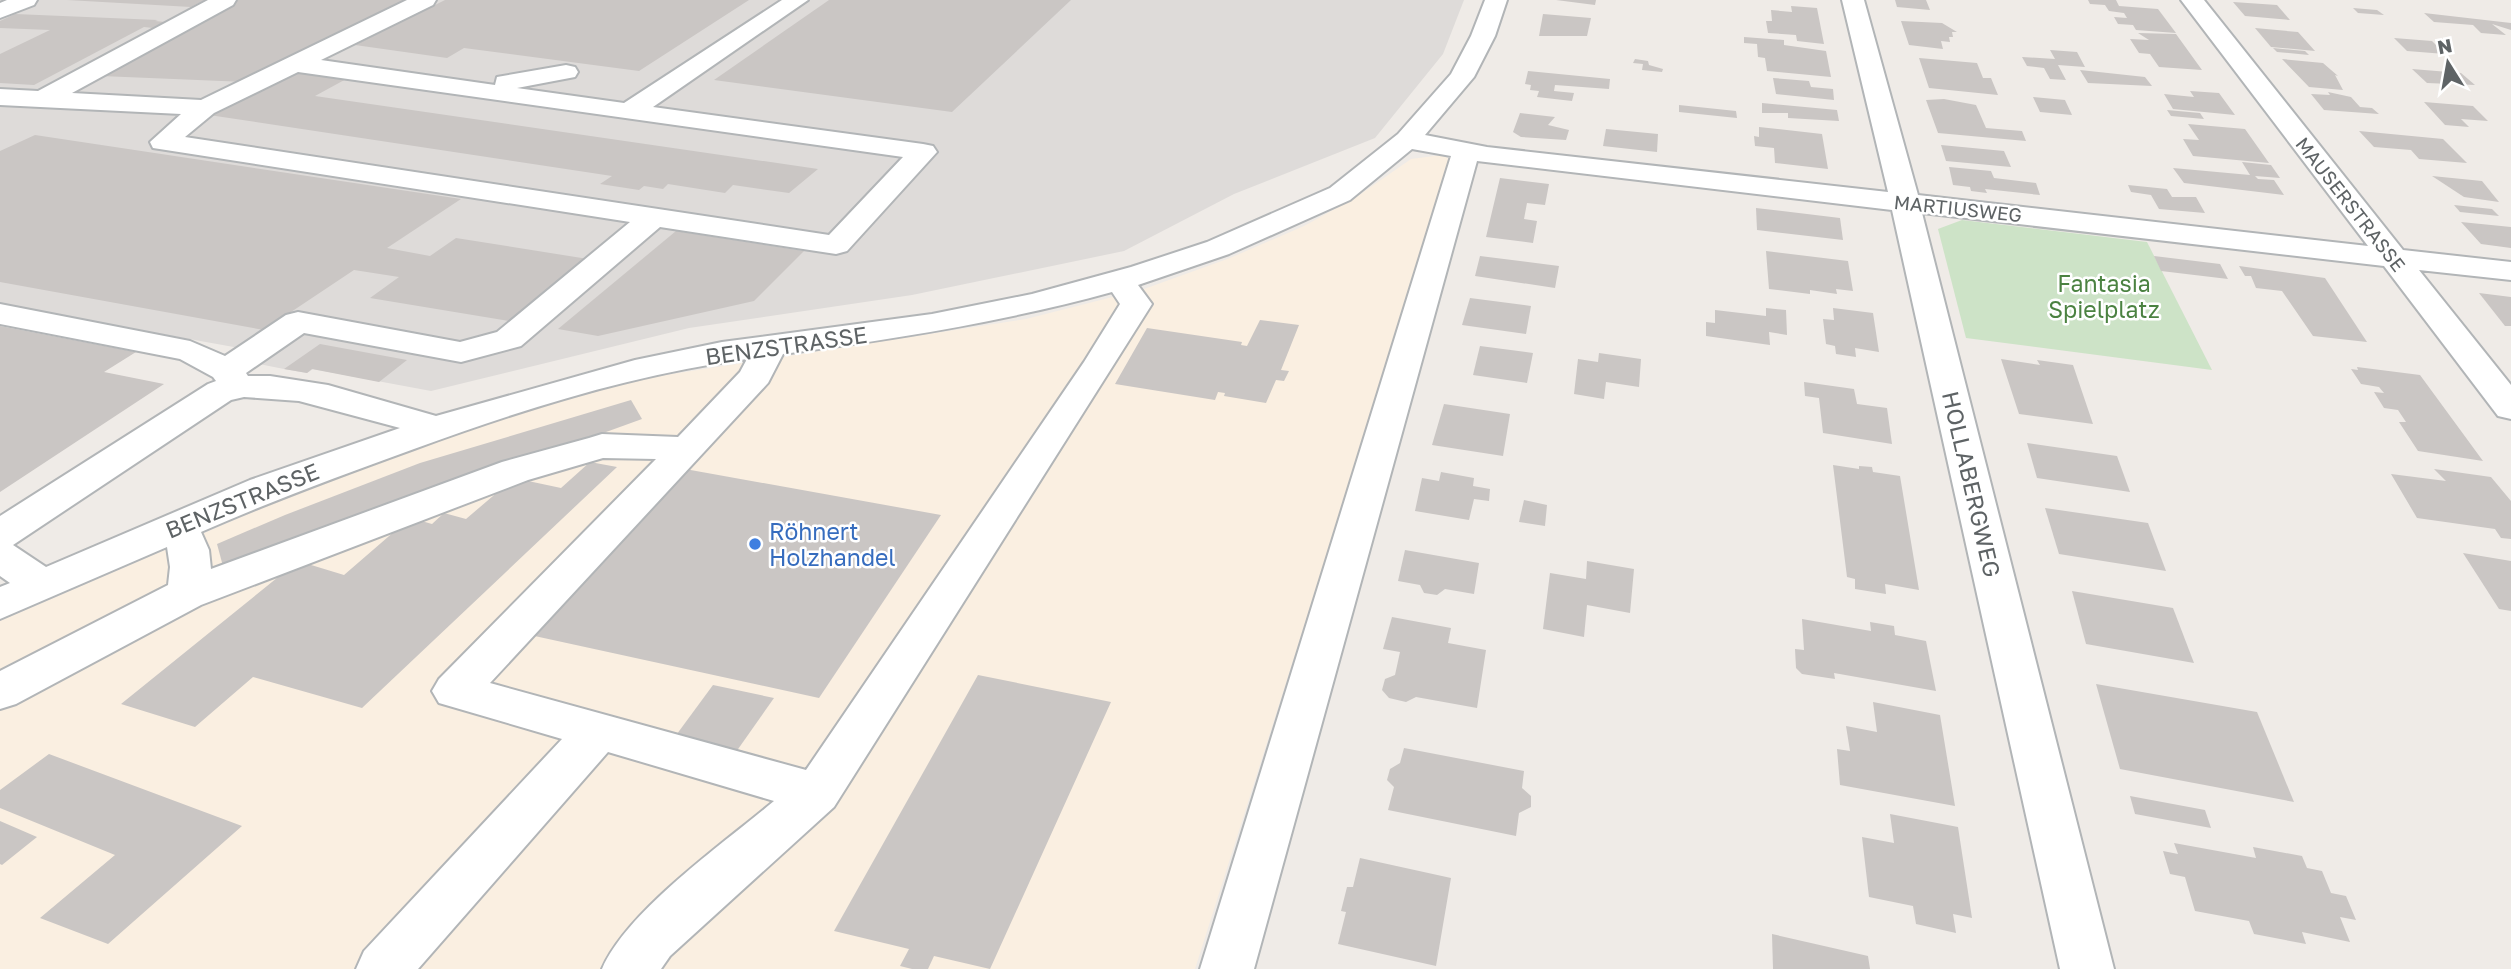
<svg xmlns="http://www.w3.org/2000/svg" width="2511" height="969" font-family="'Golos Text',sans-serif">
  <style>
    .commercial { fill: #faefe1 }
    .industrial { fill: #dedbd9 }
    .green { fill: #cde3c7 }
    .building { fill: #cac6c4 }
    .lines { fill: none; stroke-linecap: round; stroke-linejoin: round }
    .minor-casing { stroke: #b2b5b7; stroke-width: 4 }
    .minor { fill: #fff; fill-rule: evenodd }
    .shop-dot { fill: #3f7fe0; stroke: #fff; stroke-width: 2.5 }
    .labels { text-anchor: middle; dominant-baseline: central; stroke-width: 5; stroke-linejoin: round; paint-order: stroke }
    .far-street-label { font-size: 19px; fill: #5e6365; stroke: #fff }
    .park-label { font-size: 23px; fill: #4b8241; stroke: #fff }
    .street-label { font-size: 23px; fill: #5e6365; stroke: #fff }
    .shop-label { font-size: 23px; fill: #366cbe; stroke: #fff; text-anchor: start }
  </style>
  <rect width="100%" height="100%" fill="#efebe7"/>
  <!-- commercial -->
  <polygon class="commercial" points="1442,155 1452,160 1195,969 0,969 0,621 360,466 493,421 640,379 1026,319 1144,289 1230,258 1304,226 1355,198 1411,159"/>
  <!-- industrial -->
  <polygon class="industrial" points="0,0 1464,0 1443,54 1375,138 1234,194 1124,251 912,295 689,328 431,391 313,369 307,373 284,369 259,364 262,352 0,305"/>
  <!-- green -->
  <polygon class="green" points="1962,220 2147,242 2212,370 1966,338 1938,229"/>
  <!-- building -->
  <g class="building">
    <polygon points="67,0 204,0 191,7"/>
    <polygon points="238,0 411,0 246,82 101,76"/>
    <polygon points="445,0 749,0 639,71 464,48 447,58 355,45"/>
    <polygon points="829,0 1071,0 952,112 714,80"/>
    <polygon points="1556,0 1596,0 1595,5"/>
    <polygon points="1895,0 1926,0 1930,10 1897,7"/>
    <polygon points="2088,0 2116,0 2119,6 2158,9 2176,33 2136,30 2133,25 2118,24 2114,17 2127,18 2124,13 2109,11 2105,5 2090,4"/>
    <polygon points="2233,2 2277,5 2290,20 2245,16"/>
    <polygon points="1791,6 1817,8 1824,44 1797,41 1796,35 1768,33 1766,21 1772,21 1771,10 1792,12"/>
    <polygon points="2353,8 2377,10 2384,15 2358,13"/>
    <polygon points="2424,13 2511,23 2511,30 2492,24 2506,35 2481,33 2473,25 2434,22"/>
    <polygon points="15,14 158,20 155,21 165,22 153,28 144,27 34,85 0,83 0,54 50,30 0,28 0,21"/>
    <polygon points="1543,14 1591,18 1587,36 1539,36"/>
    <polygon points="1901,21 1942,23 1957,32 1952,32 1953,37 1949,37 1950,42 1941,41 1943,49 1909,45"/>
    <polygon points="2255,28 2298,32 2315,51 2271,47"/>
    <polygon points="2138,33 2176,34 2202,70 2159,67 2150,54 2139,53 2130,39 2149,40"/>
    <polygon points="1744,37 1784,40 1784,45 1826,51 1831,77 1767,71 1765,58 1758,57 1757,44 1744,43"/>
    <polygon points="2394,38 2432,41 2445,54 2407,51"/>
    <polygon points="2273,48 2305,51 2309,55 2277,52"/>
    <polygon points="2050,50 2077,52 2085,67 2058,65 2066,80 2050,79 2044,68 2027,66 2022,57 2055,59"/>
    <polygon points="1919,58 1977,63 1983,78 1991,78 1998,95 1929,88"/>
    <polygon points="1635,59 1648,61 1649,65 1663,69 1662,72 1642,70 1643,64 1633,63"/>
    <polygon points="2282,59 2323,63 2338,76 2335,75 2343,90 2309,87"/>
    <polygon points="2412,69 2461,73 2475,85 2427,83"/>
    <polygon points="2080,70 2145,77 2152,86 2088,83"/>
    <polygon points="297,71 348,78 315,96 818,169 789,193 733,185 725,193 668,184 663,189 644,186 639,190 600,184 612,176 209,115"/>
    <polygon points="1528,71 1610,79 1609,89 1555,85 1554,91 1574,93 1572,101 1537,97 1539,91 1530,90 1531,85 1525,84"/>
    <polygon points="1773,78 1809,81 1811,87 1833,89 1834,100 1776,94"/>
    <polygon points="2190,91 2219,93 2235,115 2173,109 2164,94 2194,97"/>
    <polygon points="2328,92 2351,97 2360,107 2372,108 2379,114 2324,110 2311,94 2330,95"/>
    <polygon points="2033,97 2065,100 2072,115 2040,112"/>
    <polygon points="1944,99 1976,105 1986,128 2022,131 2026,141 1938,133 1926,100"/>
    <polygon points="2424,102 2473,106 2488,121 2461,119 2469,127 2445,125"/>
    <polygon points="1762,103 1837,110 1839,121 1788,118 1788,113 1762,113"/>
    <polygon points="1679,105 1736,111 1737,118 1679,112"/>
    <polygon points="2167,110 2200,113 2204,119 2171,116"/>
    <polygon points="1520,113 1555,117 1548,125 1569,130 1566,140 1521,137 1513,132"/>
    <polygon points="2188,124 2245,129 2269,163 2193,156 2183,139 2199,140"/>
    <polygon points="1759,127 1822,134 1828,169 1775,163 1774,148 1755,146 1754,136 1759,137"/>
    <polygon points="1606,129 1658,134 1657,152 1603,146"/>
    <polygon points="2359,131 2443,139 2467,163 2419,159 2411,150 2374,147"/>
    <polygon points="35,135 461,199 387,248 430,256 456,238 588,259 509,321 370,298 399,277 354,270 264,330 0,282 0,151"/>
    <polygon points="1941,145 2004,151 2011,167 1946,161"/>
    <polygon points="2242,162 2271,165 2280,178 2255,176 2258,179 2274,180 2284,195 2184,183 2173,168 2250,175"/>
    <polygon points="1949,167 1991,171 1994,178 2036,183 2040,195 1985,189 1987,193 1971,191 1970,187 1953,185"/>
    <polygon points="2432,176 2482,181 2499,202 2464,197"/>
    <polygon points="1500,178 1549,184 1545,205 1527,203 1524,219 1537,221 1533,243 1486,237"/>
    <polygon points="2128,185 2167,189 2172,197 2196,197 2205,213 2159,209 2151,195 2131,192"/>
    <polygon points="2454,205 2492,209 2499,216 2460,212"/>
    <polygon points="1756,208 1840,218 1843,240 1757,230"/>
    <polygon points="2461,222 2511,227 2511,248 2481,244"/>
    <polygon points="676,231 804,251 754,301 598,336 558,329"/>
    <polygon points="1766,251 1848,261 1853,291 1836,289 1837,294 1810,290 1810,294 1769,289"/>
    <polygon points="1480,256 1559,266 1555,288 1475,276"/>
    <polygon points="2154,256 2220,264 2228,279 2161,271"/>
    <polygon points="2239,266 2325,278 2367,342 2313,336 2282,291 2256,288 2251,276 2245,276"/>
    <polygon points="2479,293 2511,297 2511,326 2505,326"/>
    <polygon points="1470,298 1531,306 1526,334 1462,325"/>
    <polygon points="1766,308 1786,310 1787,335 1769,332 1770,345 1706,336 1706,322 1715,323 1715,310 1766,316"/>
    <polygon points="1833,308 1873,313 1879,352 1855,348 1856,357 1836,354 1835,346 1826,344 1823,319 1834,320"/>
    <polygon points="1260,320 1299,325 1281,370 1289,371 1284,381 1276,380 1266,403 1224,396 1225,393 1218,392 1215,400 1115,384 1147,328 1242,342 1241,345 1247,346"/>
    <polygon points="0,326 136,352 104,372 164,384 0,492"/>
    <polygon points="320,344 407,360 379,382 312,369 307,373 284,369"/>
    <polygon points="1480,346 1533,353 1527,383 1473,375"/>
    <polygon points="1599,353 1641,359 1639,387 1606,382 1604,399 1574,394 1578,359 1598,362"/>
    <polygon points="2001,359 2040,365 2037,360 2073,365 2093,424 2019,414"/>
    <polygon points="2357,367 2420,375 2483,461 2418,451 2399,422 2406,422 2398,410 2384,408 2374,392 2384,393 2379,387 2361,384 2351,369 2358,370"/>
    <polygon points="1804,382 1854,389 1857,404 1887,408 1892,444 1823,433 1819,398 1805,396"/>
    <polygon points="631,400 642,419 224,570 217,544 285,515 420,463"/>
    <polygon points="1444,404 1510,414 1503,456 1432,445"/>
    <polygon points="2027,443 2117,456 2130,492 2037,478"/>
    <polygon points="590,462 617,467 362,708 253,677 195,727 121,704 298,561 344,575 403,524 418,520 432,524 444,513 466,519 514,478 561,488"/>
    <polygon points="1833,465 1859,469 1859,466 1872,467 1873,472 1900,476 1919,590 1885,584 1886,594 1855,589 1855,579 1847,577"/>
    <polygon points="685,469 941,515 819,698 530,635"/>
    <polygon points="2434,469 2491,477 2511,501 2511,539 2501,538 2495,529 2417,518 2391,474 2446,481"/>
    <polygon points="1441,472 1474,478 1473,486 1490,489 1489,501 1474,499 1469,520 1415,511 1422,478 1439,481"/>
    <polygon points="1524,500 1547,505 1545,526 1519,522"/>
    <polygon points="2045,508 2148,523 2166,571 2059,554"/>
    <polygon points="1405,550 1479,563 1474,594 1445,589 1437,595 1424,593 1420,585 1398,581"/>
    <polygon points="2463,553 2511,561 2511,611 2499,609"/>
    <polygon points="1587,561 1634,569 1630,613 1587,605 1584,637 1543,629 1550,573 1586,579"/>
    <polygon points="2072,591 2173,608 2194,663 2086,644"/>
    <polygon points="1392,617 1451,628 1448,643 1486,650 1477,708 1416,697 1406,702 1389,698 1382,690 1385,679 1395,675 1400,652 1383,649"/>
    <polygon points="1802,619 1871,631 1870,622 1894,626 1895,635 1926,641 1936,691 1834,673 1835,679 1802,674 1796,668 1795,649 1804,650"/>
    <polygon points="978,675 1111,702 990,969 934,956 928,969 912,969 900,966 909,949 834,931"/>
    <polygon points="2096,684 2257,712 2294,802 2120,769"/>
    <polygon points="713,685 774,698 736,752 674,738"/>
    <polygon points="1873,702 1940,715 1955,806 1840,785 1837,749 1850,751 1846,726 1877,732"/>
    <polygon points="1404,748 1524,771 1522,788 1531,796 1531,807 1519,813 1516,836 1388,810 1394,787 1387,780 1390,769 1400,763"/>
    <polygon points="49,754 242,826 108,944 40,918 115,855 0,808 0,790"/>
    <polygon points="2130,796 2205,810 2211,828 2135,814"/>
    <polygon points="1890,814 1958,827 1972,918 1953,914 1956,933 1916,924 1913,906 1869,897 1862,837 1894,843"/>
    <polygon points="0,821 37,837 2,865 0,864"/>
    <polygon points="2174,843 2256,858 2253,847 2302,856 2307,868 2322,871 2331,893 2346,896 2356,920 2340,917 2350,942 2302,932 2306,944 2254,934 2249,921 2195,911 2185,877 2170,874 2163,851 2178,854"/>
    <polygon points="1360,858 1451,878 1436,966 1338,944 1346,912 1341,911 1347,887 1353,887"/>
    <polygon points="1772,934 1868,956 1870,969 1773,969"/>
  </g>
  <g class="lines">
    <defs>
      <g id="minor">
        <polygon points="7,0 37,0 34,5 0,18 0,3"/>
        <path d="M208 0H236L233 5 72 93 201 100 407 0H436L433 5 321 60 495 85 497 77 566 65 575 67 578 72 575 77 517 88 624 103 782 0H808L653 107 923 144 933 146 937 152 847 251 836 254 660 227 521 346 461 362 304 333 246 373 248 376H270L328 385 436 416 635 360 722 342 932 314 1032 294 1131 267 1207 242 1330 188 1398 134 1451 74 1471 36 1485 0H1507L1495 36 1474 77 1425 135 1487 147 1888 192 1842 0H1864L1918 195 2368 246 2181 0H2204L2403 250 2511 262V280L2419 270 2511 385V419L2498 416 2384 266 1922 213 2114 969H2060L1892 210 1477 161 1254 969H1200L1451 156 1412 149 1350 200 1229 254 1138 285 1152 304 834 807 670 956 661 969H602C628 910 723 844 774 801L608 752 418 969H356L364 951 562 739 439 703 432 691 439 679 656 459 603 458 528 480 201 605 16 704 0 709V671L168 585 170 567 167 547 0 619V587L10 583 0 576V516L208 384 216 381 213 377 180 359 0 324V304L190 341 225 356 286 315 298 312 460 342 497 332 630 222 153 148 150 142 181 114 0 105V89L38 91ZM298 72 903 157 829 235 185 137 214 113ZM1112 292 1120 304 1084 362 806 770 490 683 768 383 783 354C894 339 1003 322 1112 292ZM747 359 740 372 678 437 602 434 589 438 502 462 211 569 209 550 201 532C271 501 342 475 414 449 521 410 633 374 747 359ZM244 397 299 401 400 428 250 480 46 567 13 545 231 400Z"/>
      </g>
    </defs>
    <!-- minor casing -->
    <use href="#minor" class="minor-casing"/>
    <!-- minor -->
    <use href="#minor" class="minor"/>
  </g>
  <!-- markers -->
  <circle class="shop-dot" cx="755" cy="544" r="7"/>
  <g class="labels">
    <!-- far-street labels -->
    <g class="far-street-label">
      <text transform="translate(2351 204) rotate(52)">MAUSERSTRASSE</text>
      <text transform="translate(1958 208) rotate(6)">MARTIUSWEG</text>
    </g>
    <!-- park labels -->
    <g class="park-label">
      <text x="2104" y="283">Fantasia<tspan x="2104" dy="26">Spielplatz</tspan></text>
    </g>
    <!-- street labels -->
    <g class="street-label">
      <text transform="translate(786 345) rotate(-8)">BENZSTRASSE</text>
      <text transform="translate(1972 484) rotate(77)">HOLLABERGWEG</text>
      <text transform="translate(242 500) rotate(-22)">BENZSTRASSE</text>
    </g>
    <!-- shop labels -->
    <g class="shop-label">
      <text x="769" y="531">Röhnert<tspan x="769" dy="26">Holzhandel</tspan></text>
    </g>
  </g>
  <!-- north arrow -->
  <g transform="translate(2448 63) rotate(349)" stroke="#ffffff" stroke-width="5" paint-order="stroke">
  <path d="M0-5L12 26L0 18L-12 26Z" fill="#5e6365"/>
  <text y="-10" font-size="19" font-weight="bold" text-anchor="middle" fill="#5e6365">N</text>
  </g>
</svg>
